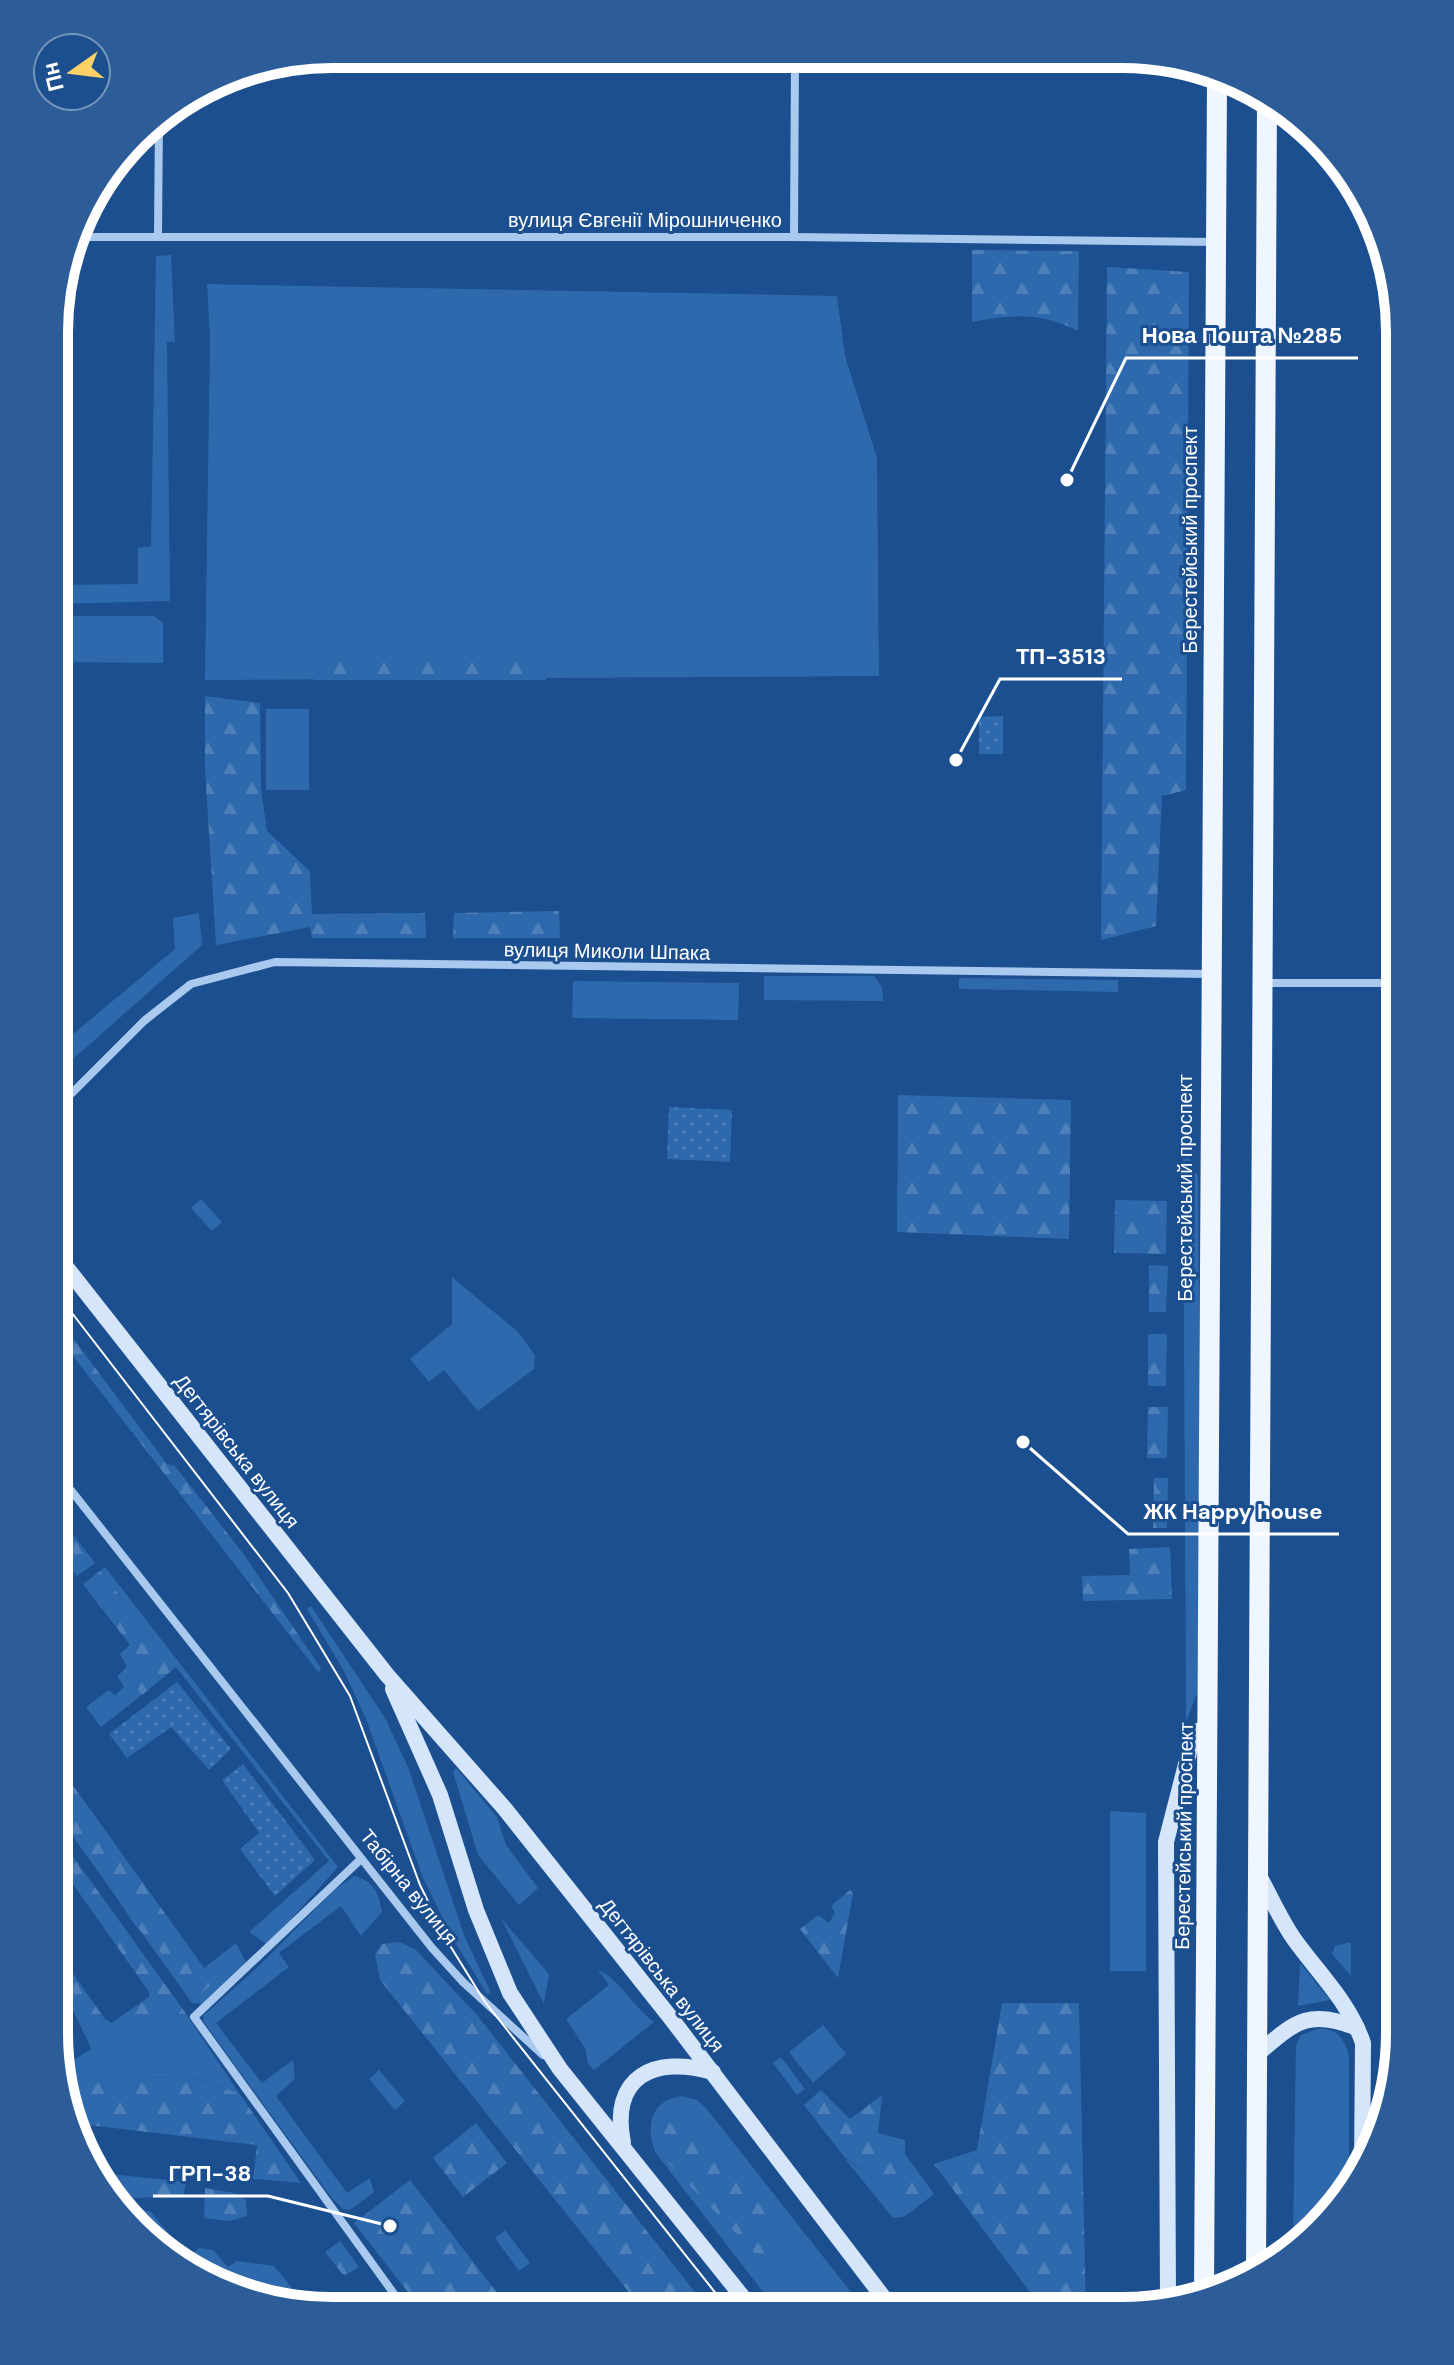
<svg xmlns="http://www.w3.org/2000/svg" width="1454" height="2365" font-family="'DM Sans',sans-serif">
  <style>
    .grass { fill: #2e69ad }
    .forest { fill: url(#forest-firs) }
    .park { fill: url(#park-dots) }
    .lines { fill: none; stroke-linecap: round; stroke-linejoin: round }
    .street { stroke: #a9c9ee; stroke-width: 8 }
    .secondary { stroke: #d6e6fa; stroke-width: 16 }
    .primary { stroke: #f0f6ff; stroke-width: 20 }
    .tram { stroke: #fff; stroke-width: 2 }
    .labels { text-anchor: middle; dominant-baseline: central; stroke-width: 6; stroke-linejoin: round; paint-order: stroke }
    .street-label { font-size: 20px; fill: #fff; stroke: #1b4f8f }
    .rim { fill: none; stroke: #fff; stroke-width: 10 }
    .leader { fill: none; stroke: #fff; stroke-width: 3 }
    .callout-dot { fill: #fff; stroke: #1b4f8f; stroke-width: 3 }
    .callout-label { font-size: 22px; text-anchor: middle; font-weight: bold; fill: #fff; stroke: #1b4f8f; stroke-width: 6; stroke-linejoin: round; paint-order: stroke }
  </style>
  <defs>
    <pattern id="forest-firs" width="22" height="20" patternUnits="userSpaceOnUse" patternTransform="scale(2)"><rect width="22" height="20" fill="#2e69ad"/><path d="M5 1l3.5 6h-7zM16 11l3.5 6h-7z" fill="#4d80b9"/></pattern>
    <pattern id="park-dots" width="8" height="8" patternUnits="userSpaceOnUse" patternTransform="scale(2)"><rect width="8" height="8" fill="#2e69ad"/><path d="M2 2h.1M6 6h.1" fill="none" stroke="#4d80b9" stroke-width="1.8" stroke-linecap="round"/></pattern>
  </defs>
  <rect width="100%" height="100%" fill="#1b4f8f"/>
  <!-- grass -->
  <g class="grass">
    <polygon points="171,255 175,342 167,342 170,601 56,604 56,585 138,584 138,548 151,546 156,256"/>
    <polygon points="207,284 837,296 845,356 877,458 879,676 205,680 210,337"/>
    <polygon points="56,616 154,616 163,623 163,663 58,662 56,668"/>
    <rect x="266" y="709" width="43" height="81"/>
    <polygon points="199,913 202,945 55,1075 55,1049 175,949 173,918"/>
    <polygon points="764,976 874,976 882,987 883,1001 764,1000"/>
    <polygon points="959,978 1118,980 1118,992 959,989"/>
    <polygon points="573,981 739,983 738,1020 572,1018"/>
    <polygon points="1183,1152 1190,1152 1191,1166 1198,1176 1200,1490 1197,1693 1186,1722"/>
    <polygon points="201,1199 222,1222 212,1231 191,1208"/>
    <polygon points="452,1277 517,1331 535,1355 534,1369 478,1411 444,1370 429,1382 410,1359 452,1324"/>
    <polygon points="105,1567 338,1867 268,1945 249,1932 329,1861 100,1571"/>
    <polygon points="311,1606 385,1718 408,1767 464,1935 491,1993 487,1994 452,1937 423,1878 366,1719 344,1671 307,1609"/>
    <polygon points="124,1670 142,1695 101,1727 86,1707 109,1690 115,1695 124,1687 117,1676"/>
    <polygon points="56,1762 204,1968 236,1943 246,1962 203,2004 192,2003 54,1810"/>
    <polygon points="456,1768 497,1817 506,1845 538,1888 519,1905 478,1855 453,1772"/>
    <polygon points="1110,1811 1146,1813 1146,1971 1110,1971"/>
    <path d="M354 1876C373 1880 379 1893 382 1912L361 1936 341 1906 279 1953 289 1967 216 2023 262 2083 293 2060 295 2079 276 2096 347 2193 370 2178 374 2192 350 2210 343 2209 331 2197 203 2021 204 2015 259 1966 333 1891Z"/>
    <polygon points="501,1918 549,1974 544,2004"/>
    <polygon points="1351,1942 1351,1976 1332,1954 1335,1946"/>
    <polygon points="1300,1963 1330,2000 1298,2006"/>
    <path d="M598 1970C617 1976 634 2008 654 2022L594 2070 588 2064 585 2048 566 2019 609 1985Z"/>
    <polygon points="149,1992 174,2014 187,2015 239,2093 188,2077 138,2078 94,2071 64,2084 61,2068 91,2049 85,2035 105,2019 112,2023 149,1997"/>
    <polygon points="823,2025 846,2054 813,2083 789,2052"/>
    <path d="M1321 2028C1340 2031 1344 2039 1349 2056V2192L1343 2202 1293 2240 1296 2045 1301 2035Z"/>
    <polygon points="781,2057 805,2089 797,2095 773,2063"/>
    <polygon points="379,2070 405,2101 395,2110 369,2079"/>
    <path d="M682 2096 697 2100 707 2109 865 2310H777L655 2152C645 2124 651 2101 682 2096Z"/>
    <polygon points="845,2159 866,2171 904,2217 893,2218"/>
    <polygon points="127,2206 151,2212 188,2257 199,2248 213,2250 228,2267 237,2261 274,2266 302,2300 297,2303 303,2309 163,2254"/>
    <polygon points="505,2230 530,2263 519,2271 495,2238"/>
  </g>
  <!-- forest -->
  <g class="forest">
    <path d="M972 250 1079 251 1078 331C1040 312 1013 314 972 322Z"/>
    <polygon points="1107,267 1189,272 1186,790 1162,796 1156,926 1101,940"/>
    <polygon points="315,660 548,661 546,680 314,680"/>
    <polygon points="205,696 260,703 261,789 267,831 310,871 312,914 425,913 426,938 312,938 310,927 216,945 205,769"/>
    <polygon points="559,911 560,938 453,938 454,913"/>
    <polygon points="898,1095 1071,1100 1069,1239 897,1232"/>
    <polygon points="1115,1200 1167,1201 1166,1254 1114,1253"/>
    <polygon points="1149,1265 1168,1266 1166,1312 1149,1312"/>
    <polygon points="55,1314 167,1464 175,1466 242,1552 321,1668 319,1673 55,1333"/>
    <polygon points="1148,1334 1167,1334 1166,1386 1148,1386"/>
    <polygon points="1148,1407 1168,1407 1167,1458 1147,1458"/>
    <polygon points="1154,1478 1168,1478 1167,1528 1153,1528"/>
    <polygon points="55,1512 95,1563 77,1576 55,1548"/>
    <polygon points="1170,1547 1172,1599 1083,1601 1082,1576 1130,1575 1129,1549"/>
    <polygon points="100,1571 176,1667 142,1695 124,1670 127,1666 120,1654 130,1645 83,1584"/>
    <polygon points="56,1762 204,1968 214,1961 219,1969 215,1981 200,1995 188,1995 165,1957 135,1925 54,1803"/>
    <polygon points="54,1830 187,2015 159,2013 131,2025 119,2018 149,1997 149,1992 54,1857"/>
    <polygon points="850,1890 853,1893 838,1978 800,1929 818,1915 829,1923 835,1913 831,1906"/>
    <polygon points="399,1942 415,1949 477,2015 709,2310 643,2310 380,1980 375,1954 382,1944"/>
    <polygon points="54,1947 105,2019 85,2035 54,1971"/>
    <polygon points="1002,2003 1079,2003 1086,2311 1044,2311 934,2164 977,2150"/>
    <polygon points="94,2071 138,2078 187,2077 239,2093 301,2183 253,2179 257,2145 72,2123 64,2084"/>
    <polygon points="821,2090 850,2119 882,2095 878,2133 905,2140 905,2154 934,2194 904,2217 866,2171 845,2158 804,2105"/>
    <polygon points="671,2113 693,2117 743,2178 767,2215 769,2254 755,2253 667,2162 655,2129 660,2119"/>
    <polygon points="476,2123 507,2163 463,2197 433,2158"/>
    <polygon points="101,2173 186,2182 183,2197 120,2198"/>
    <polygon points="410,2180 498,2294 477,2309 421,2309 354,2223"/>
    <polygon points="205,2188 234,2193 246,2200 247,2216 230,2221 204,2218"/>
    <polygon points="340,2241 359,2267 344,2276 325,2252"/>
  </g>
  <!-- park -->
  <g class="park">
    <polygon points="1003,716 1003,754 979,754 979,717"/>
    <polygon points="669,1107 732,1110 730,1162 667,1159"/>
    <polygon points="177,1682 231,1749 209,1770 171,1727 127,1758 109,1734"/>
    <polygon points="243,1764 315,1860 275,1896 240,1849 259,1833 222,1780"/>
  </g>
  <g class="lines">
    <!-- street -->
    <g class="street">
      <polyline points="158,235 159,116"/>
      <polyline points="74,237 794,237 1216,242"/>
      <polyline points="794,237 795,55"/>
      <polyline points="1263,983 1400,983"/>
      <polyline points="55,1110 144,1021 191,984 275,962 1210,974"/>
      <polyline points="55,1470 432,1948 463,1982 543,2055"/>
      <polyline points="361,1859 194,2017 405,2309"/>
    </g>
    <!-- secondary -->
    <g class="secondary">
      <polyline points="55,1253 387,1675 505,1809 670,2017 893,2310"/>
      <polyline points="393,1689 440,1795 476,1910 510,1993 560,2069 753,2310"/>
      <path d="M1258 1874C1270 1895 1280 1919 1294 1939 1319 1974 1349 2002 1363 2043L1362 2169"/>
      <path d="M1255 2056C1293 2024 1307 2007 1357 2028"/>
      <path d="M623 2143C610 2076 654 2055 713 2072"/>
      <polyline points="1168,2302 1166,1842 1192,1741 1198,1731 1209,1727"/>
    </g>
    <!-- primary -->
    <g class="primary">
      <polyline points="1256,2269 1267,101"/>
      <polyline points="1204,2295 1217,81"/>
    </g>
    <!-- tram -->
    <polyline class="tram" points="55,1291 288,1593 350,1696 420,1885 449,1944 485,2002 729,2310"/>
  </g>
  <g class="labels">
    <!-- street labels -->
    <g class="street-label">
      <text x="645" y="220">вулиця Євгенії Мірошниченко</text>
      <text transform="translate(1190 540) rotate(-90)">Берестейський проспект</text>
      <text transform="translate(607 951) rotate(1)">вулиця Миколи Шпака</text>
      <text transform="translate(1185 1188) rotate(-90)">Берестейський проспект</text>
      <text transform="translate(237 1451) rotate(52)">Дегтярівська вулиця</text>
      <text transform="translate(1184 1836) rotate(-89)">Берестейський проспект</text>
      <text transform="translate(409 1887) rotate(51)">Табірна вулиця</text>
      <text transform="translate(662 1975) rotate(52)">Дегтярівська вулиця</text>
    </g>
  </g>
  <!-- crop -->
  <path d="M0 0H1454V2365H0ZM332 68H1122A264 264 0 0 1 1386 332V2033A264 264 0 0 1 1122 2297H332A264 264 0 0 1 68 2033V332A264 264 0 0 1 332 68Z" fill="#2d5d98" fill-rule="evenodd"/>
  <path class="rim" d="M332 68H1122A264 264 0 0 1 1386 332V2033A264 264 0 0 1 1122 2297H332A264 264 0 0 1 68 2033V332A264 264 0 0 1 332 68Z"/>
  <!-- callouts -->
  <path class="leader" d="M1067 480L1126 358H1358M956 760L1000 679H1122M1023 1442L1128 1534H1339M390 2226L268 2196H153"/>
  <g class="callout-dot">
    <circle cx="1067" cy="480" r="8"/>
    <circle cx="956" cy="760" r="8"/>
    <circle cx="1023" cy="1442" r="8"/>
    <circle cx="390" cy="2226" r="8"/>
  </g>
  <g class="callout-label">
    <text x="1242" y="343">Нова Пошта №285</text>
    <text x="1061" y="664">ТП-3513</text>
    <text x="1233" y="1519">ЖК Happy house</text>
    <text x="210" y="2181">ГРП-38</text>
  </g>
  <!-- north arrow -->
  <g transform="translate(72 72) rotate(256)"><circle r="38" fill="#1b4f8f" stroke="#7695bc" stroke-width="2"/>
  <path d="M0-6L14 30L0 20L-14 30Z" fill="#ffd166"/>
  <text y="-12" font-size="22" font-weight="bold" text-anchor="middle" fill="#ffffff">Пн</text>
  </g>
</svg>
